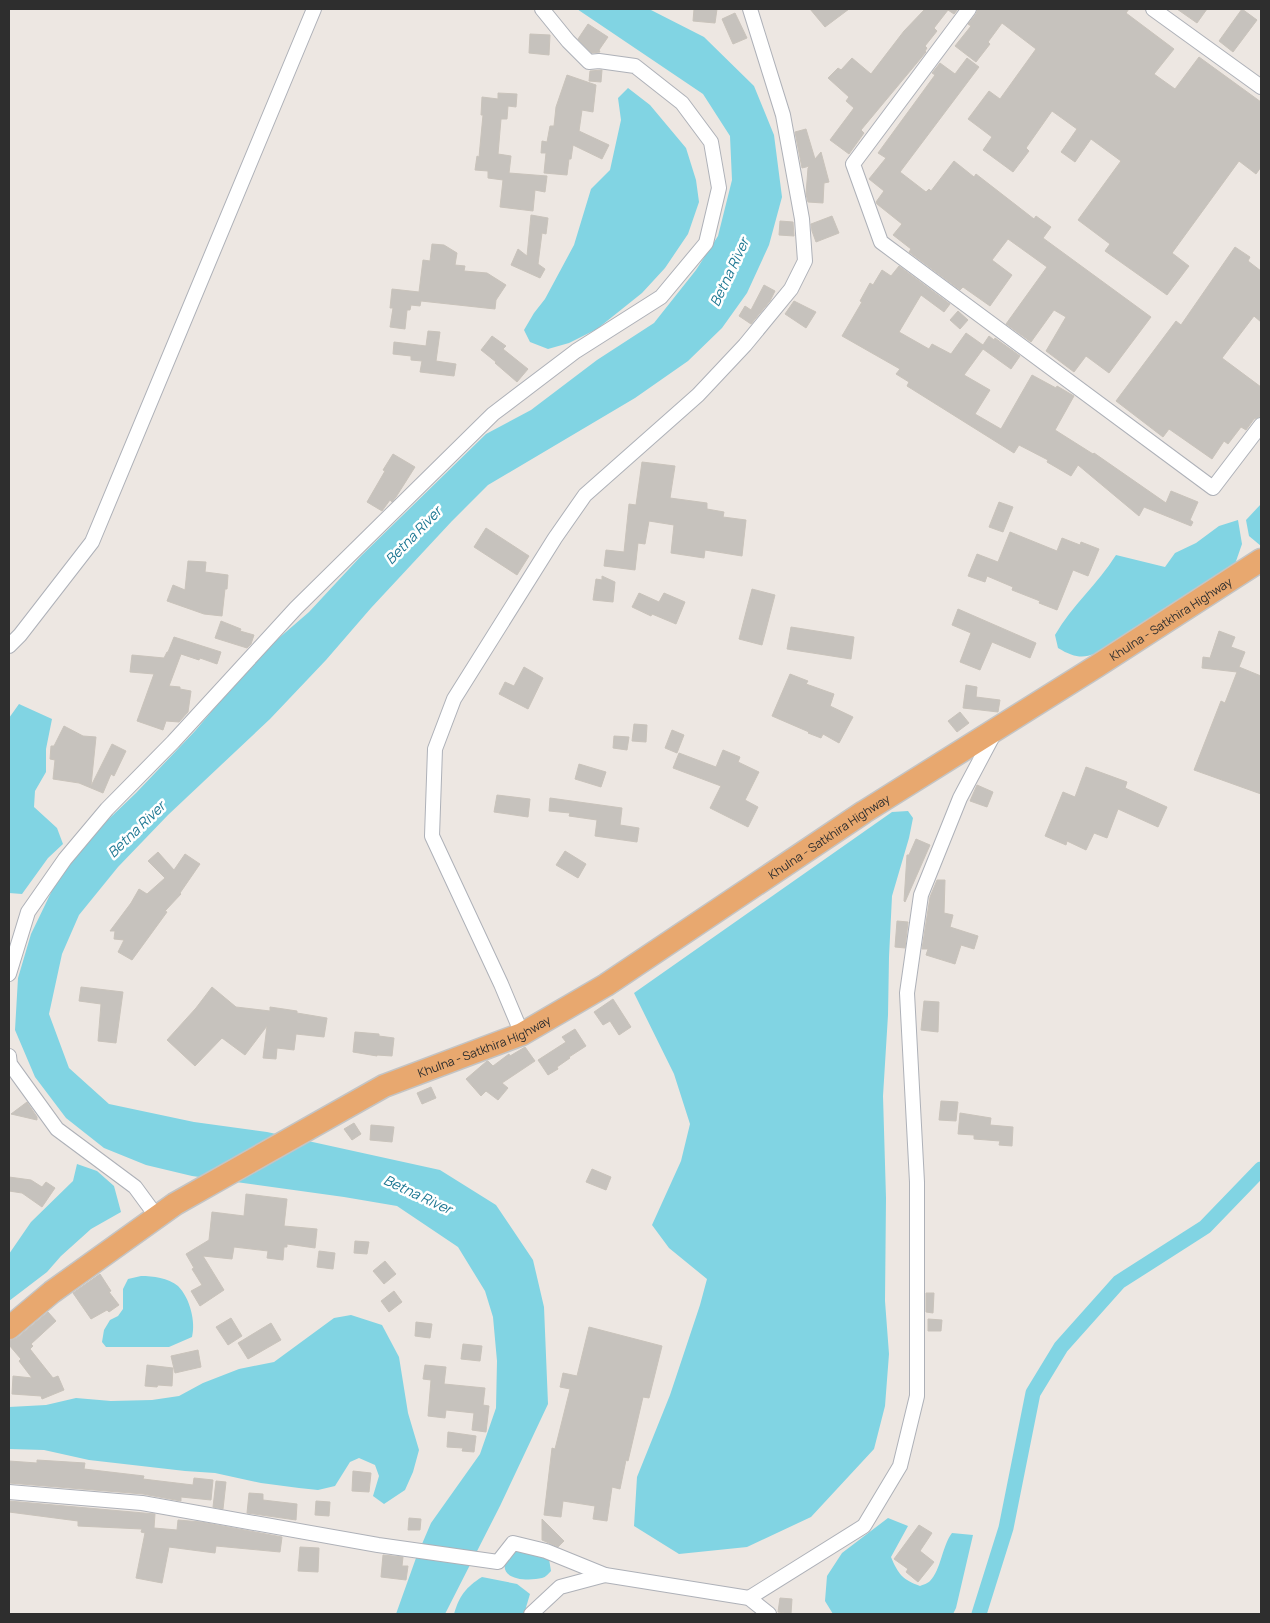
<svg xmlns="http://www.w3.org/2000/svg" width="1270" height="1623" font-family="Manrope,sans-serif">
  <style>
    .water { fill: #81d4e3 }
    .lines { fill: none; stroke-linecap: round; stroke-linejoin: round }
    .canal { stroke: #81d4e3; stroke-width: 15 }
    .building { fill: #c6c2bd; stroke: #c9c3bb }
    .minor-casing { stroke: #aeb1b8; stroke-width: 16 }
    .trunk-casing { stroke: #c4c4c4; stroke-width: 25 }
    .minor { stroke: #fff; stroke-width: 14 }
    .trunk { stroke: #e8a86f; stroke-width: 22 }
    .labels { text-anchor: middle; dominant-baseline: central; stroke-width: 5; stroke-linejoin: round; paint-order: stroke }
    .street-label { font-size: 12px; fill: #2e2e2e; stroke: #fff }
    .water-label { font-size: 14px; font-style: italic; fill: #1d7792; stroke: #fff }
  </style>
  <rect width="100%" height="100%" fill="#ede7e2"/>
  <!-- water -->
  <g class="water">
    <polygon points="577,9 649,9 704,37 754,86 774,135 782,197 769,245 747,293 722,328 688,361 635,398 488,485 452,521 371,608 326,660 270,719 168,815 118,867 79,915 62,954 49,1014 69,1068 109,1104 194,1122 267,1132 440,1170 496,1205 533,1260 544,1307 548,1404 500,1506 445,1614 396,1614 416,1558 431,1523 480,1454 496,1408 497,1361 493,1317 485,1291 458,1247 397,1206 344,1197 192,1176 146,1165 104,1148 66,1118 35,1077 15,1030 18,978 31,934 60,874 90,837 136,793 195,731 241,677 279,638 309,612 361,556 486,434 531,410 597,360 654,323 696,270 718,236 732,180 730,136 703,94"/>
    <polygon points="628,88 650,105 686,148 696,180 699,202 688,234 665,268 642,293 597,329 569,343 548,349 530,342 524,330 534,313 545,299 574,245 591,189 610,170 621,120 618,98"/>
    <polygon points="1261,504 1261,546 1249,536 1246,520"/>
    <path d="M1238 520 1242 544 1234 567 1111 646C1089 657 1081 662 1058 648L1055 635C1072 605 1098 584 1116 555L1165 567 1175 553 1196 543 1219 526Z"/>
    <polygon points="19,704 52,719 46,749 46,772 35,791 34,807 57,828 63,844 48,858 22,894 9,893 9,718"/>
    <polygon points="908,811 913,818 909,838 892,896 889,957 888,1015 883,1096 886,1198 885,1301 889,1354 885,1406 874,1449 811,1517 747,1547 679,1554 634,1526 637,1477 670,1395 700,1305 707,1279 669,1248 652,1225 681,1161 690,1124 674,1074 634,993 892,812"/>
    <polygon points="77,1164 97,1171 114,1186 121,1212 91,1229 61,1256 47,1272 9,1301 9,1254 31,1222 73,1181"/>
    <path d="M141 1276C153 1276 168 1278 178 1286 190 1298 196 1322 192 1337L169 1347H106L102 1342 104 1330 110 1320 118 1316 123 1309V1289L128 1279Z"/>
    <polygon points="351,1315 382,1325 399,1357 408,1413 419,1450 413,1472 405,1490 384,1504 373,1496 379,1476 375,1465 359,1458 350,1462 335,1486 318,1490 299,1488 261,1483 215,1473 185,1471 89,1460 44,1450 9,1449 9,1407 46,1405 76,1398 111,1401 152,1400 179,1396 203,1383 239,1369 274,1362 334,1318"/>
    <path d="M888 1518 908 1526 891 1557C898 1574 903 1580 920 1586 923 1585 928 1583 930 1581 941 1570 942 1546 952 1533L973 1535 956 1608 953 1614H833L825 1601 827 1576 842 1553Z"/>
    <path d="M526 1549 549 1559 551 1571C548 1574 546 1577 542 1578 530 1581 501 1581 505 1563 506 1559 508 1555 511 1553 515 1550 522 1550 526 1549Z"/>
    <path d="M482 1577 517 1584 530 1594 524 1614H454C459 1596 466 1587 482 1577Z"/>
  </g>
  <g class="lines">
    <!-- canal -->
    <polyline class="canal" points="979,1614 1006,1528 1033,1393 1061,1347 1119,1282 1205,1227 1261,1169"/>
  </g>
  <!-- building -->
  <g class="building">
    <polygon points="694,9 717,9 715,23 693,21"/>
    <polygon points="810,9 849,9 825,27"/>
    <polygon points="925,9 958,9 954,14 948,10 934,28 937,31 925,46 927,48 925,51 926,52 861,130 864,133 849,154 830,140 854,108 846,101 849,97 828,78 838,68 841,70 852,58 871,74 904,31"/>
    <polygon points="978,9 1129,9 1126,13 1174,49 1154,74 1175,89 1199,57 1261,102 1261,167 1256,174 1239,161 1172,253 1189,266 1167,295 1105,251 1110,244 1078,220 1121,161 1091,139 1075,162 1061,152 1077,129 1052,111 1026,148 1029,151 1013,172 983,150 992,137 968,119 989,91 1000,99 1036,49 1002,23 988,42 990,44 976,62 955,46 971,26 968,24 976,14"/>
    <polygon points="1177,9 1207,9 1197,23"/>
    <polygon points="1242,9 1257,20 1233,52 1219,41"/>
    <polygon points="735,13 747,38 733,44 722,19"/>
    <polygon points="588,24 608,37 599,50 600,52 592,53 578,39"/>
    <polygon points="530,34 550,35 549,55 529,53"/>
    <polygon points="967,58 979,67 900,172 926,192 929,189 931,191 954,161 974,177 976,174 1034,219 1036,216 1051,227 1043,238 1151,317 1109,373 1086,356 1074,372 1046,351 1066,317 1054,310 1031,342 1006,324 1047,267 1008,239 992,260 1012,275 990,306 963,287 960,290 909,252 911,249 893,235 902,224 877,204 876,202 884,191 869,179 886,158 878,153 935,75 932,73 940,63 955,74"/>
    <polygon points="602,70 601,82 589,81 590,71"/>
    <polygon points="567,75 596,85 593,112 582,110 579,131 609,145 602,159 573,145 571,159 569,159 567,175 544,173 546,153 541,153 542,141 547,142 550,126 554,126 556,107"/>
    <polygon points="498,93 517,94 516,107 508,106 507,119 501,119 498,154 511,156 509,173 547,176 545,192 535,190 533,211 500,207 503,180 488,178 488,171 475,170 477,156 479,157 483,115 481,115 482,97 498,99"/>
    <polygon points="806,129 815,159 821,152 829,182 824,183 823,203 808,202 806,194 808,168 810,166 802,168 795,132"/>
    <polygon points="531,215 548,218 546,234 542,233 538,264 545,269 540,278 511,265 518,249 527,256"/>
    <polygon points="832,216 839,233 816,242 812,231 811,224"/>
    <polygon points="780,221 793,222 794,236 779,235"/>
    <polygon points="432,244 444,245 457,253 455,265 465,266 464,271 487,273 506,285 496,300 495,309 421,301 420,306 411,305 410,310 407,310 405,329 390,327 393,308 390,308 392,289 419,292 423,260 430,261"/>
    <polygon points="1235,247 1250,257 1248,261 1261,271 1261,322 1254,316 1222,358 1261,387 1261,416 1254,419 1246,430 1241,427 1228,444 1224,441 1212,459 1169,429 1163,437 1116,401 1176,321 1181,325"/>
    <polygon points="899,266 950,304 944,312 921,295 899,332 929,349 932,344 951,354 966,333 983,345 989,336 994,340 995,338 1020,356 1011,369 983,349 964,375 990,390 975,414 1001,429 1032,375 1056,388 1057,386 1074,396 1055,430 1093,454 1094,453 1166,503 1171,491 1198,502 1190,520 1193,522 1191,526 1144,507 1139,516 1078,465 1071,476 1047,462 1048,460 1019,445 1014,453 907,386 909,382 896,374 900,369 842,336 862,302 860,301 870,283 873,285 882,270 891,276"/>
    <polygon points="764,285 775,291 770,301 751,324 739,316 745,306 751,310"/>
    <polygon points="794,301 816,312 806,328 785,314"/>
    <polygon points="958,311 968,320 960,329 950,320"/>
    <polygon points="428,331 440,332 436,361 456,364 454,376 420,372 422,361 411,360 411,356 393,354 394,342 426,346"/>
    <polygon points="492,336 506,346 503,349 528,369 517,382 495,363 496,362 481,350"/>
    <polygon points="393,454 415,467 396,497 392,502 390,500 382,511 367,502 385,471 383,470"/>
    <polygon points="642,462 675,466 670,498 707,503 707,509 724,512 723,517 746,520 742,556 705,550 704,558 671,553 674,525 649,521 645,544 638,543 635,570 604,566 606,550 624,552 629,504 636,505"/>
    <polygon points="999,502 1013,507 1003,532 989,527"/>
    <polygon points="486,528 529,556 517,575 474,547"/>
    <polygon points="1010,532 1057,551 1062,538 1080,545 1081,542 1099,549 1088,576 1073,570 1057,610 1039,603 1040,601 1012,590 1013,587 987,576 985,582 968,576 977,554 998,562"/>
    <polygon points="188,561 206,562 205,572 228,575 227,589 225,589 222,616 204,614 167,601 173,585 185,590"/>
    <polygon points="602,576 615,582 613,602 593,600 596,579 602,580"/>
    <polygon points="752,589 775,595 762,645 739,639"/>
    <polygon points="639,593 659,602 664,593 685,602 676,624 652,614 651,616 632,607"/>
    <polygon points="958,609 1036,643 1030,658 992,642 980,670 960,662 971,633 952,625"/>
    <polygon points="221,621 241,629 240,631 254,635 251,644 247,648 215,638"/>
    <polygon points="791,627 854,637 851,659 787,649"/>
    <polygon points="1219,631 1235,637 1231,647 1245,652 1239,667 1261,676 1261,794 1194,770 1221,701 1225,703 1237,672 1202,668 1203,657 1210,658"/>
    <polygon points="174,637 221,652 217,664 200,658 199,660 181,654 169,686 180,687 180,689 191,691 188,712 179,722 166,721 163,730 137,721 154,674 130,672 132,655 164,658 167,652 168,652"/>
    <polygon points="524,667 543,678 528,709 499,694 505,682 514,686"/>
    <polygon points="790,674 808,681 806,684 834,694 830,706 853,717 839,743 823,734 821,738 808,733 809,732 772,716"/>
    <polygon points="966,685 977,687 976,697 1000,700 998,712 963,708"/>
    <polygon points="960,712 969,723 957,732 948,721"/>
    <polygon points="634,724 647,725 646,742 632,741"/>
    <polygon points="64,726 83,736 96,737 91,786 112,744 126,751 114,776 111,774 103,793 79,783 53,779 55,760 50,759 51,746 54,746"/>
    <polygon points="672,730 684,735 677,753 665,748"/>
    <polygon points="614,736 629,737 627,750 613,748"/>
    <polygon points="723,750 740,757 738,762 759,772 745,800 758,807 748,827 710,808 721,786 673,768 679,753 716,767"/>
    <polygon points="579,764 606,772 601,787 575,779"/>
    <polygon points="1086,767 1127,782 1125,788 1167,807 1158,827 1118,809 1107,838 1094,833 1086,850 1067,841 1066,845 1045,836 1063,792 1075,797"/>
    <polygon points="977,785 993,792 987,807 970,801"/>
    <polygon points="497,795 530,799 528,817 494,812"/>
    <polygon points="550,798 622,808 620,825 639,828 637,842 595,836 597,820 569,816 570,813 549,811"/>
    <polygon points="916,839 930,845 905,902 904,901 907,855 909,855"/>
    <polygon points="565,851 586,864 578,878 556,865"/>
    <polygon points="158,852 174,870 185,854 200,864 180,893 181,894 165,911 167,912 132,960 118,952 124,940 114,939 115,931 110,931 131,903 139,889 147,894 165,878 148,861"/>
    <polygon points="937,880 945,880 944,913 953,915 950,927 978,936 974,949 961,945 955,964 926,955 928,949 922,949 930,897"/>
    <polygon points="897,921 908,922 905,948 895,947"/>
    <polygon points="81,987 123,992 116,1043 98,1041 101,1004 79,1001"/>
    <polygon points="212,987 236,1007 270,1011 270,1007 297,1011 297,1013 327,1018 324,1037 296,1034 294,1050 277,1048 276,1059 263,1058 267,1026 245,1055 222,1038 195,1066 167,1040 196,1008"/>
    <polygon points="613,999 631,1027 619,1035 610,1021 603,1025 594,1012"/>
    <polygon points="924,1001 939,1002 938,1032 921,1030"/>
    <polygon points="575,1029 586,1046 569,1057 570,1058 557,1067 558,1069 548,1075 538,1060 566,1042 562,1037"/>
    <polygon points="355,1032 379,1034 379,1036 394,1038 392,1056 377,1055 377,1056 353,1052"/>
    <polygon points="525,1047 535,1061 502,1083 508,1088 498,1100 486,1091 481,1096 466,1079 487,1061 488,1061 493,1066 509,1054 510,1056"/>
    <polygon points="431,1087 436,1098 422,1104 417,1093"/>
    <polygon points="941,1101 958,1102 956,1121 939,1120"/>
    <polygon points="27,1102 37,1117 37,1120 11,1114"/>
    <polygon points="960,1113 991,1118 990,1125 1013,1127 1012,1146 999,1145 1000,1141 974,1139 974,1135 958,1134"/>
    <polygon points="354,1123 361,1134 352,1140 344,1129"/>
    <polygon points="371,1125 394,1127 392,1142 370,1140"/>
    <polygon points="592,1169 611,1177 606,1190 586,1182"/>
    <polygon points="9,1177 31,1180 42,1187 46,1182 55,1188 42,1207 22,1193 9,1191"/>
    <polygon points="246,1194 287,1199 284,1226 317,1229 315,1248 287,1244 287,1247 284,1247 283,1260 267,1258 268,1251 234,1247 232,1259 203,1256 224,1290 200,1306 191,1291 202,1285 192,1269 194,1268 186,1254 209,1240 212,1212 244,1216"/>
    <polygon points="355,1241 369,1242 367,1254 354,1253"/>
    <polygon points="319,1251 335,1253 333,1269 317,1267"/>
    <polygon points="385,1261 396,1274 384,1284 373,1271"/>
    <polygon points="100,1274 111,1291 109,1292 119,1305 109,1312 107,1310 91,1319 73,1293"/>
    <polygon points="394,1291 402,1302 389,1312 381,1301"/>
    <polygon points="926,1293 934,1293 933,1313 926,1312"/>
    <polygon points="48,1312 56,1321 31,1344 33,1346 30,1349 53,1378 58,1376 64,1390 42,1399 41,1396 12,1394 13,1376 32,1378 19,1361 21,1359 9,1345 9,1341 17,1338"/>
    <polygon points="231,1318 242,1336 228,1345 216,1327"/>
    <polygon points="928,1319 942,1320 941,1331 928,1331"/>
    <polygon points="416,1322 432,1324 430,1338 415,1336"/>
    <polygon points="271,1323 281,1340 248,1359 238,1343"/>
    <polygon points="589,1327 662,1346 649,1398 643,1397 628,1461 626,1460 620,1489 612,1487 607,1521 593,1519 595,1506 563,1501 561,1517 544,1515 552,1448 555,1449 570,1389 560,1387 563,1373 577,1376"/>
    <polygon points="463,1344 482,1346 480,1361 461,1359"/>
    <polygon points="198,1350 201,1367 175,1373 171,1356"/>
    <polygon points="147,1365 173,1368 172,1386 158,1385 157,1387 145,1386"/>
    <polygon points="425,1365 446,1367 444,1384 485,1388 483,1405 489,1406 486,1432 472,1430 474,1413 446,1410 445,1418 428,1416 431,1380 423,1379"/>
    <polygon points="448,1432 476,1436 474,1452 462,1451 463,1448 447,1447"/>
    <polygon points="37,1460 85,1463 84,1469 144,1476 143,1479 193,1485 194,1478 213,1480 211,1500 181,1497 181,1501 143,1494 9,1483 9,1461 37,1463"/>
    <polygon points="353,1471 371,1473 369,1492 352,1491"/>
    <polygon points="216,1481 226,1482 223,1509 213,1507"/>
    <polygon points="249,1493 263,1494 263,1500 297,1504 296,1520 247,1513"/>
    <polygon points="9,1501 155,1514 154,1528 177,1530 178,1520 201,1522 282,1537 280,1552 216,1546 215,1553 169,1547 162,1583 136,1578 145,1533 141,1532 142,1529 78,1526 78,1521 9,1512"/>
    <polygon points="316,1501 330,1502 329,1516 315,1515"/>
    <polygon points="409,1518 421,1519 420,1530 408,1530"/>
    <polygon points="542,1519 564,1541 558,1547 542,1540"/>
    <polygon points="919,1525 932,1533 920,1551 934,1562 918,1582 906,1572 908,1569 894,1559"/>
    <polygon points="300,1547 319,1548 318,1572 298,1571"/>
    <polygon points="383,1555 403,1557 402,1566 408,1566 406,1580 381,1577"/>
    <polygon points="780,1598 792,1599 791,1614 778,1612"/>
  </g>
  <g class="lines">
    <defs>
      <g id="minor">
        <polyline points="969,9 853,164 881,242 1213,488 1261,425"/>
        <polyline points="1153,9 1261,87"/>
        <polyline points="9,646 20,635 92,542 314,9"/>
        <polyline points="9,974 28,912 65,859 107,809 173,742 296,608 493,414 576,351 661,297 706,243 719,188 711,142 682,103 635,66 599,61 589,62 568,41 542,9"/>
        <polyline points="522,1034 501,984 432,836 435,749 454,699 555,538 585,495 698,395 745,345 791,289 805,261 802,219 783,115 750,9"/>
        <polyline points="9,1056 10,1064 57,1129 135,1187 157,1217"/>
        <polyline points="9,1492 142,1503 378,1545 498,1562 513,1543 546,1551 605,1575 749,1598 769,1614"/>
        <polyline points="749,1598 864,1526 900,1466 917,1396 917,1182 907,993 921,895 960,798 995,732"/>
        <polyline points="531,1614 560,1587 605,1575"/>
      </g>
      <g id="trunk">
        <path id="s1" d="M9 1328 52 1292 175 1204 384 1086 522 1034 606 985 864 812 1097 666 1261 560"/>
      </g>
    </defs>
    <!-- minor casing -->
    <use href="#minor" class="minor-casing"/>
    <!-- trunk casing -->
    <use href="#trunk" class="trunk-casing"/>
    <!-- minor -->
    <use href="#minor" class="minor"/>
    <!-- trunk -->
    <use href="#trunk" class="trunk"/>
  </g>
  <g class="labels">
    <!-- street labels -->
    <g class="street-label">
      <text stroke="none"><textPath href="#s1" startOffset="1365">Khulna - Satkhira Highway</textPath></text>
      <text stroke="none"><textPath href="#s1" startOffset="960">Khulna - Satkhira Highway</textPath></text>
      <text stroke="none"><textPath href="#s1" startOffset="555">Khulna - Satkhira Highway</textPath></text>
    </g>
    <!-- water labels -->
    <g class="water-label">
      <text transform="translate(729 272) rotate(-65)">Betna River</text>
      <text transform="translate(413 535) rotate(-46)">Betna River</text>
      <text transform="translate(136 829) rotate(-44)">Betna River</text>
      <text transform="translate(418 1194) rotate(25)">Betna River</text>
    </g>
  </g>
  <!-- border -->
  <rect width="1270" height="1623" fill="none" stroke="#2e2e2e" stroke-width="20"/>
</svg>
